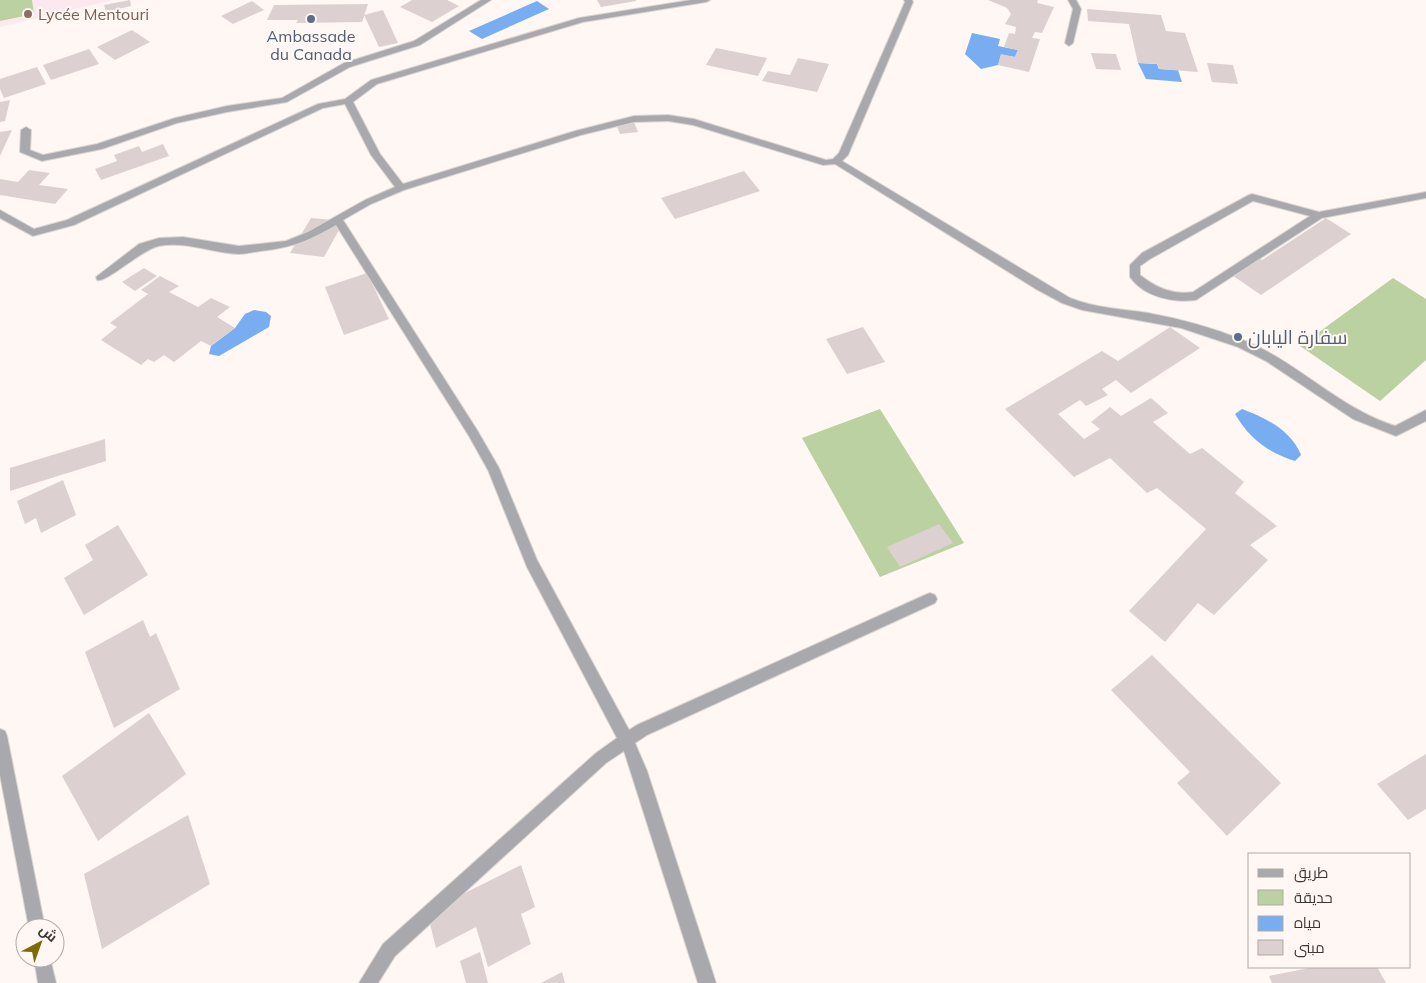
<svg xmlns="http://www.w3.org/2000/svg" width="1426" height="983" font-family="Mulish,Cairo,sans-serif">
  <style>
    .education { fill: #fde8ee }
    .green { fill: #bbd1a1 }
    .water { fill: #79adf1 }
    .building { fill: #dcd1d0 }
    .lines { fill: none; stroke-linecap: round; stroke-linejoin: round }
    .minor-casing { stroke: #dbd5d1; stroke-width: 2 }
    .minor { fill: #a9a9ad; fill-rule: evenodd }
    .education-dot { fill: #8d6e63; stroke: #fef7f3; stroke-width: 2 }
    .service-dot { fill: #5c6f8a; stroke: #fef7f3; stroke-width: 2 }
    .labels { text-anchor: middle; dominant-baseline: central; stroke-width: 4; stroke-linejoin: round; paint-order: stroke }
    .far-education-label { font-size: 16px; fill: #785e54; stroke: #fef7f3; text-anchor: start }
    .far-service-label { font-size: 16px; fill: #4e5e75; stroke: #fef7f3 }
    .service-label { font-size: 19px; fill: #4e5e75; stroke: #fef7f3; text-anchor: start }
  </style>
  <rect width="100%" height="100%" fill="#fef7f3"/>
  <!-- education -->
  <polygon class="education" points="0,0 113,0 0,27"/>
  <!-- green -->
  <g class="green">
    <polygon points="0,0 32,0 34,14 0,21"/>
    <polygon points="1393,278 1426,299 1426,360 1380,401 1300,346"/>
    <polygon points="880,409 964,543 880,577 802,438"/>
  </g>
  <!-- water -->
  <g class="water">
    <polygon points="537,1 549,9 482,39 469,31"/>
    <polygon points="972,33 1000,39 998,46 1018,50 1015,57 1001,55 998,65 981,69 965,54"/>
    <polygon points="1138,63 1157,64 1159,69 1178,70 1182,82 1146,79"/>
    <polygon points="254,310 266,312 271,316 269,327 219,356 209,354 211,346 235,328 245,314"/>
    <path d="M1242 409C1266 418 1291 430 1301 455L1295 461C1267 452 1250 439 1235 414Z"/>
  </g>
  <!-- building -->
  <g class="building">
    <polygon points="130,0 131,6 106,12 104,5"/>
    <polygon points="412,0 447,0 459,6 432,22 400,7"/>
    <polygon points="597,0 636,0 636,1 601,7"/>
    <polygon points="988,0 1038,0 1037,3 1054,7 1042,33 1035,32 1032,38 1040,39 1029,72 998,65 1001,54 1015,57 1018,50 1004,47 1009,33 1015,34 1016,27 1005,24 1011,14 1007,8"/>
    <polygon points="252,1 264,10 233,24 221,16"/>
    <polygon points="368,4 362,22 296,23 298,20 267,20 274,5"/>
    <polygon points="1087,9 1161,15 1166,31 1185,33 1198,72 1159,69 1157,64 1138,63 1129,24 1088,21"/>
    <polygon points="383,10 398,43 379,47 364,15"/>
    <polygon points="132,30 150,42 115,60 97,47"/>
    <polygon points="716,48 767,58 758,76 706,65"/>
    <polygon points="89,49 99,64 51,80 43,65"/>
    <polygon points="1091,53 1116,54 1121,70 1096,69"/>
    <polygon points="798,58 829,64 817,92 762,81 768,71 790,75"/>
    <polygon points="1207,63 1233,65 1238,84 1212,82"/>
    <polygon points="37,67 46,84 4,98 0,89 0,79"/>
    <polygon points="10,100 5,121 0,122 0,102"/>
    <polygon points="634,122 638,132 620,134 616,124"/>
    <polygon points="12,130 0,156 0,132"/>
    <polygon points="163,144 169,156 101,180 95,169 117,161 114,155 139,146 142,152"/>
    <polygon points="29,170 50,173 39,185 68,189 55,204 0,195 0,179 18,182"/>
    <polygon points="744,171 760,191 675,219 661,198"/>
    <polygon points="311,218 344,221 324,257 290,253"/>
    <polygon points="1326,218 1351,234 1261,295 1226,271 1252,254 1262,260"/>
    <polygon points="144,268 157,276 135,291 122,282"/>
    <polygon points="367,273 389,319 344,335 325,287"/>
    <polygon points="160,276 179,286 169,292 198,307 211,298 230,307 217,317 235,328 211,346 201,341 174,362 164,355 154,362 148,359 141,365 101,340 117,327 110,323 148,294 141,290"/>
    <polygon points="863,327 885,362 847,374 826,339"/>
    <polygon points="1170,327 1200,348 1131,393 1116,380 1102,389 1108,395 1086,406 1080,400 1058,414 1084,439 1100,429 1091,422 1110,407 1121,416 1151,398 1168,413 1153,422 1190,454 1202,448 1244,482 1235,493 1277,526 1250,545 1268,560 1214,615 1198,603 1165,642 1129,611 1206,529 1157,488 1147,493 1110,458 1074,477 1005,409 1102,351 1118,361"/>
    <polygon points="105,439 106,461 10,491 10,468"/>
    <polygon points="63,480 76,515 41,533 36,518 25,524 17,501"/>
    <polygon points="939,524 953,543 900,567 887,547"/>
    <polygon points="118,525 148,575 84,615 64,578 93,560 85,545"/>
    <polygon points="143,620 150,637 156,633 180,689 114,728 85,652"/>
    <polygon points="1152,655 1281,783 1227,836 1177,783 1190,772 1111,690"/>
    <polygon points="149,713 186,774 98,841 62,776"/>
    <polygon points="1426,754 1426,809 1408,820 1377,784"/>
    <polygon points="188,815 210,884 102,949 84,874"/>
    <polygon points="521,865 535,907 521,914 531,944 488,967 476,927 436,948 427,912"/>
    <polygon points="480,952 488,983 466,983 460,961"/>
    <polygon points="1314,967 1377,967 1386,983 1272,983 1269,976"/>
    <polygon points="562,972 565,983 541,983"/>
  </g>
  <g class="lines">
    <defs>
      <g id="minor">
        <polygon points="481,0 491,0 420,45 350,67 287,102 227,112 177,123 102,149 42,161 20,152 21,130 26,127 31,130 30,150 43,155 97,144 175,118 227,106 282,98 344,63 414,41"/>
        <path d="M691 0H710L706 2 583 22 377 84 353 102 380 154 403 184 575 131 634 116 668 115 694 119 826 160 833 159 839 153 905 2 904 0H912L913 2 848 155 842 161 1070 298C1094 308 1123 309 1148 313 1181 319 1213 328 1243 340 1298 362 1338 408 1395 426L1426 410V421L1396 436 1353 419 1266 361 1238 347 1181 328 1082 310 1062 303 1036 289 835 164 823 165 693 125 668 121 634 122 581 135 404 190 371 204 343 220 477 430 499 468 537 560 629 730 637 725 925 595 930 593 935 595 937 599 935 603 647 735 635 743 647 771 716 983H698L624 751 606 763 395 956 378 983H359L383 944 596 753 617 738 527 567 488 470 469 436 336 225C308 241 294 247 261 251 254 252 246 254 239 254 212 253 186 241 159 246 142 249 107 283 97 280L96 277 139 244 159 238 183 237 239 246 286 241 308 232 365 200 395 187 371 155 345 104 323 108 74 225 33 236 0 218V210L34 229 67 220 318 104 345 99 371 80 579 18Z"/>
        <polygon points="1068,0 1076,0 1081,9 1073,43 1069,46 1065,43 1073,9"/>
        <path d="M1426 192V198L1322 218 1196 300C1173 303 1144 297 1130 277V265L1142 253 1249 195 1252 194 1319 212ZM1253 201 1310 216 1193 292C1172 295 1157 288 1140 275V266L1150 259Z"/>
        <polygon points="0,729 5,731 7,736 45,928 29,928 0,775"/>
        <polygon points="34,958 50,958 56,983 38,983"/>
      </g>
    </defs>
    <!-- minor casing -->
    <use href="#minor" class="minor-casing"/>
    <!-- minor -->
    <use href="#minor" class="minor"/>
  </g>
  <!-- markers -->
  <circle class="education-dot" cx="28" cy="14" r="5"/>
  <g class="service-dot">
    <circle cx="311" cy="19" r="5"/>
    <circle cx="1238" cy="337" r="5"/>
  </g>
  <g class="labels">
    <!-- far-education labels -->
    <g class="far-education-label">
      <text x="38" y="14">Lycée Mentouri</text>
    </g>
    <!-- far-service labels -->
    <g class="far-service-label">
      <text x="311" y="36">Ambassade<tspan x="311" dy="18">du Canada</tspan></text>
    </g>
    <!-- service labels -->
    <g class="service-label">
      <text x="1248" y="337">سفارة اليابان</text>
    </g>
  </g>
  <!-- legend -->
  <rect x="1248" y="853" width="162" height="115" fill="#fef7f3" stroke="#b0aba7"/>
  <rect x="1258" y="869" width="25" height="8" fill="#a9a9ad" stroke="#b0aba7"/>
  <text x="1294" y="878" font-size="15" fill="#3b3836">طريق</text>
  <rect x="1258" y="890" width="25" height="15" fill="#bbd1a1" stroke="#b0aba7"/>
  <text x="1294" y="903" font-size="15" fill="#3b3836">حديقة</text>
  <rect x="1258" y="916" width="25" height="15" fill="#79adf1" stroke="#b0aba7"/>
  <text x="1294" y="928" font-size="15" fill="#3b3836">مياه</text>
  <rect x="1258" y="940" width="25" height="15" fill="#dcd1d0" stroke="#b0aba7"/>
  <text x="1294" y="953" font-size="15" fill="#3b3836">مبنى</text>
  <!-- north arrow -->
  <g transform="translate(40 943) rotate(41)"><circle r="24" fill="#fef7f3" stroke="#b0aba7"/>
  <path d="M0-4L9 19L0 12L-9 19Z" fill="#7d6b04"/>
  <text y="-8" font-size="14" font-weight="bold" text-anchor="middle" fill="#3b3836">ش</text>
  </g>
</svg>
